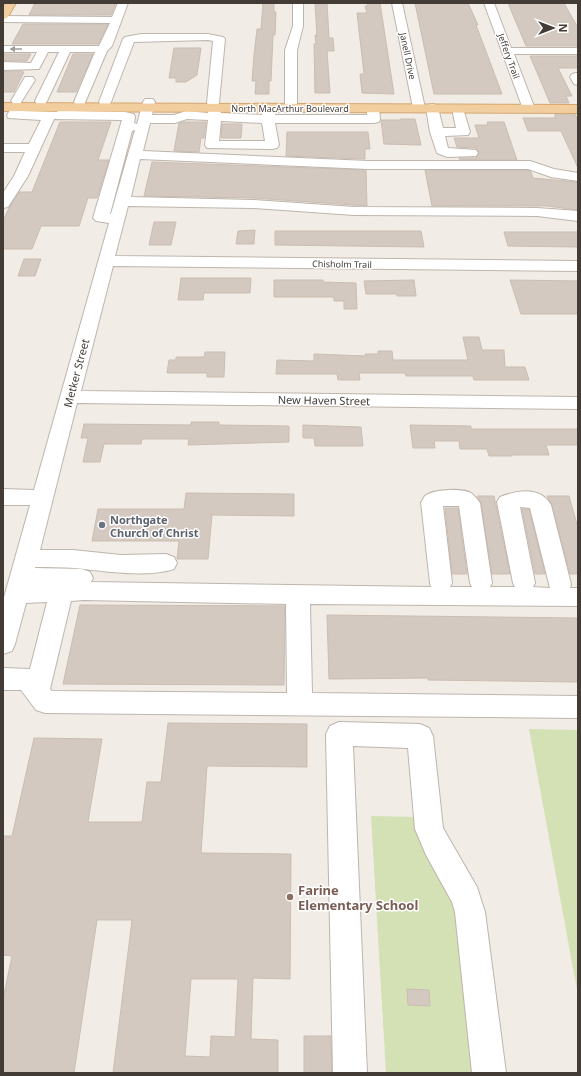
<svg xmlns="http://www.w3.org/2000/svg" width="581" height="1076" font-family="'Noto Sans',sans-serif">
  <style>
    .green { fill: #d3e1b4 }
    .building { fill: #d4c9c0; stroke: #cbbdb1; fill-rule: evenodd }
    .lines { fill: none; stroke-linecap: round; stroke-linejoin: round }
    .minor-casing { stroke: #beb5ad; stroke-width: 2 }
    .major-casing { stroke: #d5a770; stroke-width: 2 }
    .minor { fill: #fff; fill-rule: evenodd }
    .major { fill: #f2cd9e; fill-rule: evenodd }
    .oneway { fill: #a19e9a }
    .worship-dot { fill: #6b7280; stroke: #fff; stroke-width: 1.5 }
    .education-dot { fill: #8d6e63; stroke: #fff; stroke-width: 1.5 }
    .labels { text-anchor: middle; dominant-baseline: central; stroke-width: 3; stroke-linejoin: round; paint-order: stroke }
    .far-street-label { font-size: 9px; fill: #433c36; stroke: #fff }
    .street-label { font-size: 11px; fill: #433c36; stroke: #fff }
    .worship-label { font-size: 11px; font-weight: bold; fill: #5b616d; stroke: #fff; text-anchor: start }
    .near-education-label { font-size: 13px; font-weight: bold; fill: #785e54; stroke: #fff; text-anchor: start }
  </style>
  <rect width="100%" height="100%" fill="#f1ece6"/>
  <!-- green -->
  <g class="green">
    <polygon points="529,729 578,730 578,995"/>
    <polygon points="371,816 418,817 458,909 476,1073 386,1073"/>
  </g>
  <!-- building -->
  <g class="building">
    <polygon points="35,3 116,3 111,15 29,15"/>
    <polygon points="263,3 274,3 274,12 276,12 275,35 273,35 271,81 269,81 269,94 255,94 256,81 252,81 254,55 257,29 261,29"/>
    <polygon points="327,3 329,38 333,38 334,51 327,51 330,93 315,93 314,44 316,44 315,35 317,35 315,4"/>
    <polygon points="367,3 380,3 394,94 362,93 360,74 364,74 357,13 367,13 365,6 368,6"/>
    <polygon points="415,3 468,3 478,25 476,25 502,94 434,94"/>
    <polygon points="508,3 564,3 578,28 578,46 526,46"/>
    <polygon points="23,24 108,24 98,44 12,44"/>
    <polygon points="174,48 201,48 197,75 186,82 176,82 176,78 169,78"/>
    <polygon points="3,54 31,54 27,61 3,61"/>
    <polygon points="73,54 93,54 76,92 57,92"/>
    <polygon points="530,56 578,56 578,68 558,68 572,96 566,96 569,103 550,103"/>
    <polygon points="3,71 22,71 22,72 24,72 14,92 3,92"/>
    <polygon points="555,114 575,114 578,121 578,168 561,131 528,131 523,118 555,118"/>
    <polygon points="400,119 415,119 421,145 384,144 381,120 400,120"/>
    <polygon points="60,122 111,122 98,160 109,160 97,198 88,198 79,226 41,226 32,249 3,249 3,221 9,208 19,192 32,192"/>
    <polygon points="183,122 206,122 204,138 201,138 199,152 174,151 179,123"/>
    <polygon points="487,122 504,122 517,160 460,160 459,158 476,158 479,152 476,148 457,147 454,138 479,138 475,125 488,125"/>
    <polygon points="222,124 242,124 241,138 221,138"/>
    <polygon points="287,132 368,132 370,149 365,149 365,159 286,156"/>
    <polygon points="152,162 366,170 367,206 253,198 144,196"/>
    <polygon points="425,170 528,170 531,172 533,178 578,182 578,210 547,206 432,206"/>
    <polygon points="154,222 176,222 171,245 149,245"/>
    <polygon points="255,230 254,244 236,244 238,231"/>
    <polygon points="275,231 421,231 424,247 275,245"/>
    <polygon points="504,232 578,232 578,247 508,246"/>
    <polygon points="24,259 41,259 35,276 18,276"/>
    <polygon points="181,278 251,278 250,293 204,293 203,300 178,300"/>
    <polygon points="274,280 323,280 323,282 356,283 357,309 344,309 344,301 334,301 334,297 274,297"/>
    <polygon points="414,280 416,296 397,296 397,294 366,294 364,281"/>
    <polygon points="510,280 578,281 578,314 521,314"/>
    <polygon points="463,337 479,337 482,350 504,350 505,367 525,367 529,380 474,380 473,376 406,376 405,373 359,373 360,380 338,380 337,374 276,374 277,360 314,361 314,354 366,356 365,354 378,354 378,351 392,351 393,360 468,360"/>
    <polygon points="205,352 225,352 224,377 207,377 207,373 167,373 169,360 176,360 176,357 204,357"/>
    <polygon points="191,422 219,422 219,425 289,426 289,442 188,445 189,439 142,439 141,444 104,444 100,462 83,462 88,438 81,438 84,424 191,425"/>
    <polygon points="303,425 361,427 363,446 315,446 314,438 303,438"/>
    <polygon points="410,425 471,426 471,429 578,429 578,445 546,445 549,455 512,455 512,456 489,456 487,449 460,449 459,441 434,441 435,448 413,448"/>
    <polygon points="186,493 294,494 294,516 212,515 208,559 177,559 179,541 92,541 98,509 184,509"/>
    <polygon points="477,496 494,496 510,574 492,574 481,503"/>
    <polygon points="547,496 569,496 578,528 578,574 570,574 552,505"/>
    <polygon points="445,508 458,508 467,574 452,574"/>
    <polygon points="522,509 529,509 545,574 535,574"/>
    <polygon points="80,605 285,606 284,685 63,684"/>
    <polygon points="327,615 578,618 578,682 428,680 428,678 329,679"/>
    <path d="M168 723 307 724V767L207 766 201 853 291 854 290 979 253 978 251 1039 278 1040V1073H113L132 920H97L74 1073H3V999L12 956 3 955V836H12L34 738 102 739 88 822H142L147 782H161ZM191 979H238L235 1037 211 1036 210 1057 185 1056Z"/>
    <polygon points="407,989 429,990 430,1006 408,1005"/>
    <polygon points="304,1036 331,1036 332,1073 304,1073"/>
  </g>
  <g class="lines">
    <defs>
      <g id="minor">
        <polygon points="118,3 128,3 112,46 107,51 84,105 76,105 74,102 95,52 70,52 47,101 45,104 37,104 35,101 59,52 48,52 39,69 3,70 3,62 31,63 37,52 3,52 3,46 99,46 110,23 3,22 3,16 112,17"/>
        <polygon points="293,3 303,3 303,26 297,50 297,108 295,111 287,111 285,108 285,50 293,26"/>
        <polygon points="392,3 402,3 425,108 423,111 415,111 413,108"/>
        <polygon points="484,3 494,3 511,48 578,48 578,54 514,54 535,109 533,112 525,112 523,109"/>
        <path d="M141 34H208L223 37 225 39 219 103 218 105 221 113 262 115 265 105H273L275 108V115H367V108L369 105H377L379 108 380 119 379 122 374 123H275L279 145 277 148 272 149 207 148 205 145 208 120 187 119 175 123H150L143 151 368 161H530L554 169 578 173V181L551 177 528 169H368L140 159 131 197 253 200 354 207 537 208 578 211V221L537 216 354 215 253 208 128 206 115 256 578 261V271L113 266 81 391 578 397V409L77 403 40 550H73L121 555 166 554 174 557 177 563 174 569C147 578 104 571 75 568 62 567 48 567 35 567V568L82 569 90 572 93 578 91 582 431 587 430 583 421 502C422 502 424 497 425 496 432 489 463 488 471 493 475 496 477 499 480 503L492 583 490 587H515L513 583 497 502 500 497C518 490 540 486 551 505L571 584 570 588H578V606L310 604 312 693 578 696V718L45 713 36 710 21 690H3V668L30 669 47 602 26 603 15 644 12 651 3 654V601L30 505H3V489L34 490 109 223 96 221 93 218 122 120 54 119 28 176 8 207 3 208V193L14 176 25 152H3V144H29L41 120 8 118 7 115 14 104 11 101 25 77H33L35 80 20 104 23 107 21 111 57 112 61 105H69L71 108 70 111 125 112 134 114 135 117 134 123 137 124 143 102 145 99H153L155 102 152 115H174L186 111 208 113 207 108 208 105 207 103 213 41 208 40 134 42 111 102 109 105H101L99 102 123 39 125 37ZM221 121 262 123 265 141H219ZM135 130 111 214H110L132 131ZM443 506H459L470 583 472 587H450L452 583ZM520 507 530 508 550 588 533 587 535 583ZM84 600 286 604 287 693 52 691 50 689 71 601Z"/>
        <polygon points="576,73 578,73 578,85 574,84 570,77 572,74"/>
        <polygon points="432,104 436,105 438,108 443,128 456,128 452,108 454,105 462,105 470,132 468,135 445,136 448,148 476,150 478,153 476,156 447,157 437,153 430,132 426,108 428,105"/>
        <polygon points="339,722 420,724 429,728 433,736 443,828 477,887 485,912 506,1073 472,1073 455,912 452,902 426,855 415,829 408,748 353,746 367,1073 333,1073 326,734 330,726"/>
      </g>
      <g id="major">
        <polygon points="6,3 16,3 7,18 3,19 3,7"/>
        <polygon points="3,103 578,105 578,113 3,111"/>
      </g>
    </defs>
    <!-- minor casing -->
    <use href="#minor" class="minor-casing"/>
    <!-- major casing -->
    <use href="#major" class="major-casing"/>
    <!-- minor -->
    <use href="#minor" class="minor"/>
    <!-- major -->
    <use href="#major" class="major"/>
  </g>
  <!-- one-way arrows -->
  <defs><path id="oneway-solid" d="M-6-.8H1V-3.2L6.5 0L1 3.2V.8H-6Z"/></defs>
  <use class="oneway" href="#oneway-solid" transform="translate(16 49) rotate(-180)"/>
  <!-- markers -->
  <circle class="worship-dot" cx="102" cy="525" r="4"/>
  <circle class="education-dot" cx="290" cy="897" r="4"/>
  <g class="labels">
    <!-- far-street labels -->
    <g class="far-street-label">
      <text transform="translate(408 56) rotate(78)">Janell Drive</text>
      <text transform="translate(509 56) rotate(70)">Jeffery Trail</text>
      <text x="290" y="108">North MacArthur Boulevard</text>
      <text transform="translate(342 264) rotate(1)">Chisholm Trail</text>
    </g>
    <!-- street labels -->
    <g class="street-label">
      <text transform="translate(76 373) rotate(-75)">Metker Street</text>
      <text transform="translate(324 400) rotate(1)">New Haven Street</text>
    </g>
    <!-- worship labels -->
    <g class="worship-label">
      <text x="110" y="519">Northgate<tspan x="110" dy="13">Church of Christ</tspan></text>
    </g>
    <!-- near-education labels -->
    <g class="near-education-label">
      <text x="298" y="890">Farine<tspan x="298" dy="15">Elementary School</tspan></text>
    </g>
  </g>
  <!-- border -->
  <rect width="581" height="1076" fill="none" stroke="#433c36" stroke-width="8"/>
  <!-- north arrow -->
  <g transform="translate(553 28) rotate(90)" stroke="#ffffff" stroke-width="3" paint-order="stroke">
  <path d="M0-3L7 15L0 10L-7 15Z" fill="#433c36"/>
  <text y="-6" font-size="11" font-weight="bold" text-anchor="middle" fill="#433c36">N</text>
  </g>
</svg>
